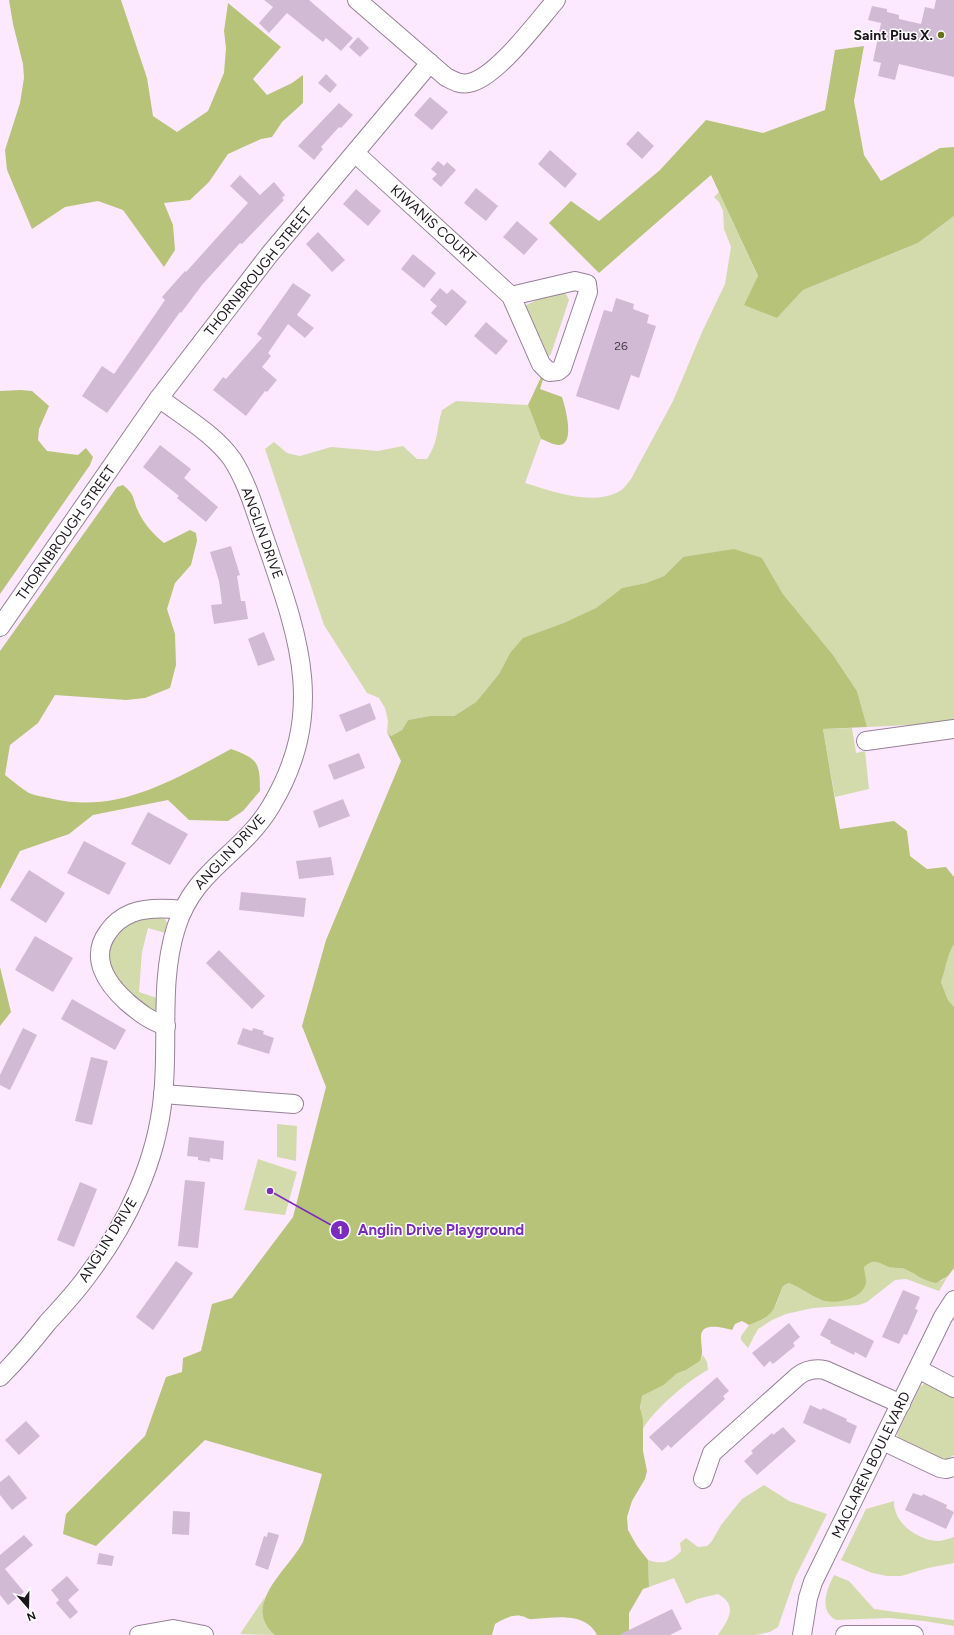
<svg xmlns="http://www.w3.org/2000/svg" width="954" height="1635" font-family="Figtree,sans-serif">
  <style>
    .green { fill: #d3dbac }
    .forest { fill: #b7c378 }
    .building { fill: #d1bad4 }
    .lines { fill: none; stroke-linecap: round; stroke-linejoin: round }
    .minor-casing { stroke: #968098; stroke-width: 20 }
    .minor { stroke: #fff; stroke-width: 18 }
    .poi-dot { fill: #677119; stroke: #fff; stroke-width: 1.5 }
    .labels { text-anchor: middle; dominant-baseline: central; stroke-width: 3; stroke-linejoin: round; paint-order: stroke }
    .number-label { font-size: 12px; fill: #4a3e4c }
    .poi-label { font-size: 14px; font-weight: bold; fill: #1d151e; stroke: #fff; text-anchor: end }
    .street-label { font-size: 14px; fill: #1d151e; stroke: #fff }
    .leader { fill: none; stroke: #7b2cbf; stroke-width: 1.5 }
    .callout-dot { fill: #7b2cbf; stroke: #fff; stroke-width: 1.5 }
    .mark-label { font-size: 12px; text-anchor: middle; font-weight: bold; fill: #fff }
    .callout-label { font-size: 15px; text-anchor: middle; font-weight: bold; fill: #7b2cbf; stroke: #fff; stroke-width: 3; stroke-linejoin: round; paint-order: stroke }
  </style>
  <rect width="100%" height="100%" fill="#fde9ff"/>
  <!-- green -->
  <g class="green">
    <path d="M719 192 777 318 803 290 918 243 954 216V723L867 727 857 691 833 655 783 594 762 558 683 557 664 576 646 583 622 588 596 608 510 653 499 674 476 702 454 716H429L408 720 402 730 391 736 387 732 388 721 385 708 379 698 367 693 324 625 265 449 274 442 287 453 300 456 331 447 378 451 403 446 417 459H427C439 441 436 430 442 410L456 401 528 405 541 439 525 483C552 491 590 506 618 492 624 489 627 484 631 479L673 401 702 332 725 284 731 247 724 229 723 211 719 202 714 197Z"/>
    <polygon points="554,292 565,292 569,300 551,354 547,358 520,308"/>
    <polygon points="852,728 856,753 865,751 869,789 835,797 823,729"/>
    <polygon points="142,916 164,917 167,923 165,933 148,928 142,952 139,992 157,998 156,1010 152,1012 147,1010 111,973 108,948 118,930"/>
    <path d="M954 944V1007L948 1000 941 982C946 969 947 955 954 944Z"/>
    <polygon points="277,1124 297,1126 296,1161 277,1157"/>
    <polygon points="258,1159 297,1172 285,1215 244,1210"/>
    <polygon points="877,1261 891,1267 906,1269 914,1274 941,1281 948,1276 939,1291 906,1279 895,1280 867,1302 859,1305 813,1308 786,1314 772,1320 758,1329 748,1348 741,1340 741,1336 749,1325 762,1320 776,1305 783,1286 789,1283 824,1300 869,1262"/>
    <path d="M703 1355 707 1362 708 1370C691 1378 651 1412 643 1429 644 1418 637 1405 642 1396L664 1385 677 1372 686 1370 700 1361Z"/>
    <polygon points="925,1383 954,1397 954,1455 947,1459 941,1460 899,1439 897,1434 920,1387"/>
    <path d="M764 1485 789 1501 827 1514 795 1578 778 1627 770 1632 755 1635H718C728 1620 739 1606 718 1594L697 1599 686 1604 674 1578 649 1587 648 1560C662 1565 671 1562 681 1551L680 1543 686 1538 698 1547 707 1546 712 1541 721 1525 742 1499Z"/>
    <path d="M894 1501C893 1522 916 1539 936 1541 942 1541 948 1539 954 1537V1563L928 1568 901 1576H887L872 1573 841 1560 866 1509Z"/>
    <path d="M834 1575 849 1581 874 1609 954 1620V1626L924 1621 889 1618 836 1620C818 1610 827 1589 834 1575Z"/>
    <polygon points="265,1597 263,1608 275,1635 240,1634"/>
  </g>
  <!-- forest -->
  <g class="forest">
    <polygon points="9,0 121,0 147,78 153,116 177,132 208,111 224,73 226,48 224,31 228,3 281,47 253,79 267,95 292,83 303,75 303,103 282,122 272,137 261,139 228,154 209,182 190,200 164,203 173,225 175,250 164,267 123,210 98,201 65,207 32,229 7,170 5,150 20,103 24,78 23,64 13,24"/>
    <polygon points="864,46 854,101 864,155 881,181 940,148 954,147 954,216 918,243 803,290 777,318 744,305 758,276 711,175 599,273 549,223 571,201 599,221 660,170 706,120 763,133 825,110 835,50"/>
    <path d="M542 375 544 376 540 389 562 397C565 406 576 445 559 445 553 445 547 441 541 439L528 405Z"/>
    <polygon points="21,390 32,391 49,406 39,429 38,440 47,451 78,455 86,448 93,457 90,465 0,594 0,391"/>
    <path d="M123 485C136 496 132 497 138 511 144 524 153 534 164 543L190 530 196 533 197 541 191 565 175 583 167 609 175 634 176 665 170 688 145 698 126 700 55 695 38 723 10 745 5 775C13 781 21 788 29 793 36 796 46 797 53 799 119 814 175 779 231 749 258 759 260 762 260 791L243 811 228 821 189 820 168 800 93 815 69 834 20 851 0 889V651L117 487Z"/>
    <path d="M734 549 762 558 783 594 833 655 857 691 867 727 823 729 840 829 894 821 907 831 910 856 927 869 946 867 954 877V944C947 955 946 969 941 982L948 1000 954 1007V1268L948 1276 936 1283C924 1281 917 1275 907 1270 902 1267 895 1269 889 1267 878 1262 873 1258 864 1267 864 1271 866 1277 866 1282 864 1299 835 1305 822 1300 810 1295 801 1288 789 1283L783 1286C773 1310 776 1315 749 1325L742 1321 735 1324 732 1330C723 1328 700 1321 701 1338 701 1347 704 1352 700 1361L686 1370 677 1373 664 1385 642 1396 640 1407 643 1420V1451L647 1471 645 1479 632 1501 627 1517 628 1530 637 1546 648 1560 649 1587 643 1589 629 1613V1635H597C585 1611 554 1618 533 1619 528 1620 525 1616 521 1616 512 1614 502 1620 495 1624L492 1635H275C240 1605 289 1569 303 1542L322 1474 205 1440 96 1546 63 1534 66 1514 145 1436 166 1377 182 1372 183 1358 201 1351 212 1304 232 1298 293 1217 326 1087 302 1026 326 940 401 761 387 732 391 736 402 730 408 720 429 716H454L476 702 499 674 510 653 523 638 564 623 596 608 622 588 646 583 664 576 683 557Z"/>
    <polygon points="0,967 11,1012 0,1026"/>
  </g>
  <!-- building -->
  <g class="building">
    <polygon points="264,0 309,0 353,38 341,51 326,38 323,42 287,13 269,33 259,23 273,7"/>
    <polygon points="936,0 954,0 954,77 899,64 895,80 878,76 881,63 873,61 881,23 868,20 872,6 887,9 887,12 899,15 899,19 921,24 925,7 934,9"/>
    <polygon points="358,37 369,48 360,57 349,47"/>
    <polygon points="326,74 337,85 330,93 318,83"/>
    <polygon points="430,97 448,112 432,130 414,115"/>
    <polygon points="339,103 353,115 341,128 339,127 321,147 323,149 314,160 298,146"/>
    <polygon points="638,131 654,146 642,159 626,144"/>
    <polygon points="550,150 577,174 565,188 538,164"/>
    <polygon points="438,161 444,166 447,162 456,170 441,187 432,179 437,174 431,169"/>
    <polygon points="240,175 260,195 274,182 285,195 282,198 284,200 242,244 240,243 202,285 181,313 180,312 107,413 82,396 102,366 114,374 165,300 162,297 185,271 186,272 248,203 230,186"/>
    <polygon points="476,188 498,206 486,221 464,203"/>
    <polygon points="356,189 381,211 368,226 343,204"/>
    <polygon points="517,221 538,239 524,255 503,237"/>
    <polygon points="318,232 345,260 332,272 306,244"/>
    <polygon points="413,254 436,273 424,288 401,269"/>
    <polygon points="293,283 311,295 297,315 314,328 305,338 288,324 268,353 271,356 262,367 277,380 267,392 265,391 246,416 213,390 223,377 226,379 262,338 257,334"/>
    <polygon points="440,288 447,294 452,289 467,302 446,326 431,313 437,306 430,300"/>
    <polygon points="616,298 634,304 633,309 649,315 647,323 656,326 639,378 631,375 619,410 576,396 604,310 612,312"/>
    <polygon points="486,322 508,341 496,355 474,336"/>
    <polygon points="160,445 191,469 184,478 218,507 206,522 177,498 179,496 143,467"/>
    <polygon points="231,546 240,575 237,576 241,601 245,601 248,619 214,624 211,605 222,604 219,581 210,552"/>
    <polygon points="264,632 275,660 258,666 248,639"/>
    <polygon points="370,703 376,719 346,732 339,715"/>
    <polygon points="359,753 365,768 334,780 328,765"/>
    <polygon points="343,799 350,816 319,828 313,811"/>
    <polygon points="148,812 188,834 170,865 131,844"/>
    <polygon points="84,841 126,863 109,895 67,873"/>
    <polygon points="331,857 334,875 299,879 296,861"/>
    <polygon points="29,870 65,893 46,923 10,900"/>
    <polygon points="241,892 306,898 304,917 239,910"/>
    <polygon points="35,936 73,958 53,992 15,970"/>
    <polygon points="219,950 265,996 252,1009 206,963"/>
    <polygon points="72,999 126,1030 115,1050 61,1019"/>
    <polygon points="23,1028 37,1035 10,1090 0,1085 0,1075"/>
    <polygon points="243,1028 252,1031 253,1028 264,1031 263,1034 274,1038 269,1054 237,1044"/>
    <polygon points="91,1057 108,1061 92,1125 75,1121"/>
    <polygon points="189,1137 224,1141 223,1160 210,1158 210,1162 198,1160 198,1157 187,1156"/>
    <polygon points="185,1180 205,1182 198,1248 178,1246"/>
    <polygon points="80,1182 97,1189 74,1247 57,1240"/>
    <polygon points="176,1261 193,1273 153,1330 136,1317"/>
    <polygon points="903,1290 920,1297 915,1309 918,1310 907,1335 904,1334 899,1344 882,1337"/>
    <polygon points="829,1318 874,1341 866,1358 855,1352 854,1355 830,1343 831,1341 820,1335"/>
    <polygon points="789,1323 800,1337 793,1343 795,1346 773,1364 770,1361 764,1367 752,1353"/>
    <polygon points="717,1377 729,1391 723,1396 725,1399 671,1448 668,1445 662,1451 649,1437"/>
    <polygon points="810,1405 821,1410 823,1408 847,1419 846,1421 857,1426 850,1444 803,1423"/>
    <polygon points="26,1421 40,1436 19,1455 5,1440"/>
    <polygon points="783,1427 796,1441 757,1475 744,1461 753,1453 751,1451 772,1433 773,1435"/>
    <polygon points="9,1475 27,1498 12,1510 0,1495 0,1482"/>
    <polygon points="913,1493 922,1496 923,1494 947,1505 946,1508 954,1512 946,1529 905,1510"/>
    <polygon points="173,1511 190,1512 189,1535 172,1534"/>
    <polygon points="268,1532 279,1535 268,1570 255,1565 264,1536 267,1537"/>
    <polygon points="24,1535 33,1545 5,1569 24,1592 8,1605 0,1595 0,1555"/>
    <polygon points="99,1553 114,1556 112,1566 97,1564"/>
    <polygon points="67,1576 79,1590 68,1600 78,1612 70,1619 56,1603 59,1600 51,1590"/>
    <polygon points="672,1609 682,1629 670,1635 619,1635"/>
  </g>
  <g class="lines">
    <defs>
      <g id="minor">
        <path d="M357 0 446 77C454 81 460 85 469 83 496 78 537 22 556 0"/>
        <polyline points="355,153 511,296 541,364 549,372 558,371 562,368 588,292 587,284 575,281 511,296"/>
        <polyline points="0,627 159,398 269,255 430,63"/>
        <polyline points="866,741 954,729"/>
        <path d="M166 1026C150 1021 140 1013 127 1002 107 984 89 958 108 932 114 923 122 917 132 913 148 907 166 908 183 910"/>
        <polyline points="163,1094 294,1104"/>
        <polyline points="918,1369 954,1388"/>
        <path d="M0 1377C17 1360 33 1341 48 1322 62 1307 76 1292 88 1275 127 1224 157 1161 163 1096 169 1041 159 982 176 928 194 869 242 855 271 806 326 714 300 641 268 548 257 518 249 485 232 459 214 434 184 417 159 398"/>
        <polyline points="883,1441 940,1468 946,1469 954,1467"/>
        <path d="M703 1479 712 1453 798 1376C806 1370 814 1368 825 1370L901 1404"/>
        <polyline points="139,1635 173,1629 204,1635"/>
        <polyline points="802,1635 808,1598 813,1582 943,1317 954,1300"/>
        <polyline points="845,1635 914,1635"/>
      </g>
    </defs>
    <!-- minor casing -->
    <use href="#minor" class="minor-casing"/>
    <!-- minor -->
    <use href="#minor" class="minor"/>
  </g>
  <!-- markers -->
  <circle class="poi-dot" cx="941" cy="35" r="4"/>
  <g class="labels">
    <!-- number labels -->
    <g class="number-label">
      <text x="621" y="346">26</text>
    </g>
    <!-- poi labels -->
    <g class="poi-label">
      <text x="933" y="35">Saint Pius X.</text>
    </g>
    <!-- street labels -->
    <g class="street-label">
      <text transform="translate(433 224) rotate(42)">KIWANIS COURT</text>
      <text transform="translate(258 272) rotate(-51)">THORNBROUGH STREET</text>
      <text transform="translate(66 533) rotate(-55)">THORNBROUGH STREET</text>
      <text transform="translate(262 533) rotate(70)">ANGLIN DRIVE</text>
      <text transform="translate(230 852) rotate(-47)">ANGLIN DRIVE</text>
      <text transform="translate(108 1240) rotate(-58)">ANGLIN DRIVE</text>
      <text transform="translate(871 1465) rotate(-64)">MACLAREN BOULEVARD</text>
    </g>
  </g>
  <!-- callouts -->
  <path class="leader" d="M270 1191L340 1230"/>
  <g class="callout-dot">
    <circle cx="270" cy="1191" r="4"/>
    <circle cx="340" cy="1230" r="10"/>
  </g>
  <g class="mark-label">
    <text x="340" y="1234">1</text>
  </g>
  <g class="callout-label">
    <text x="441" y="1235">Anglin Drive Playground</text>
  </g>
  <!-- north arrow -->
  <g transform="translate(28 1607) rotate(160)" stroke="#ffffff" stroke-width="3" paint-order="stroke">
  <path d="M0-3L7 15L0 10L-7 15Z" fill="#1d151e"/>
  <text y="-6" font-size="11" font-weight="bold" text-anchor="middle" fill="#1d151e">N</text>
  </g>
</svg>
